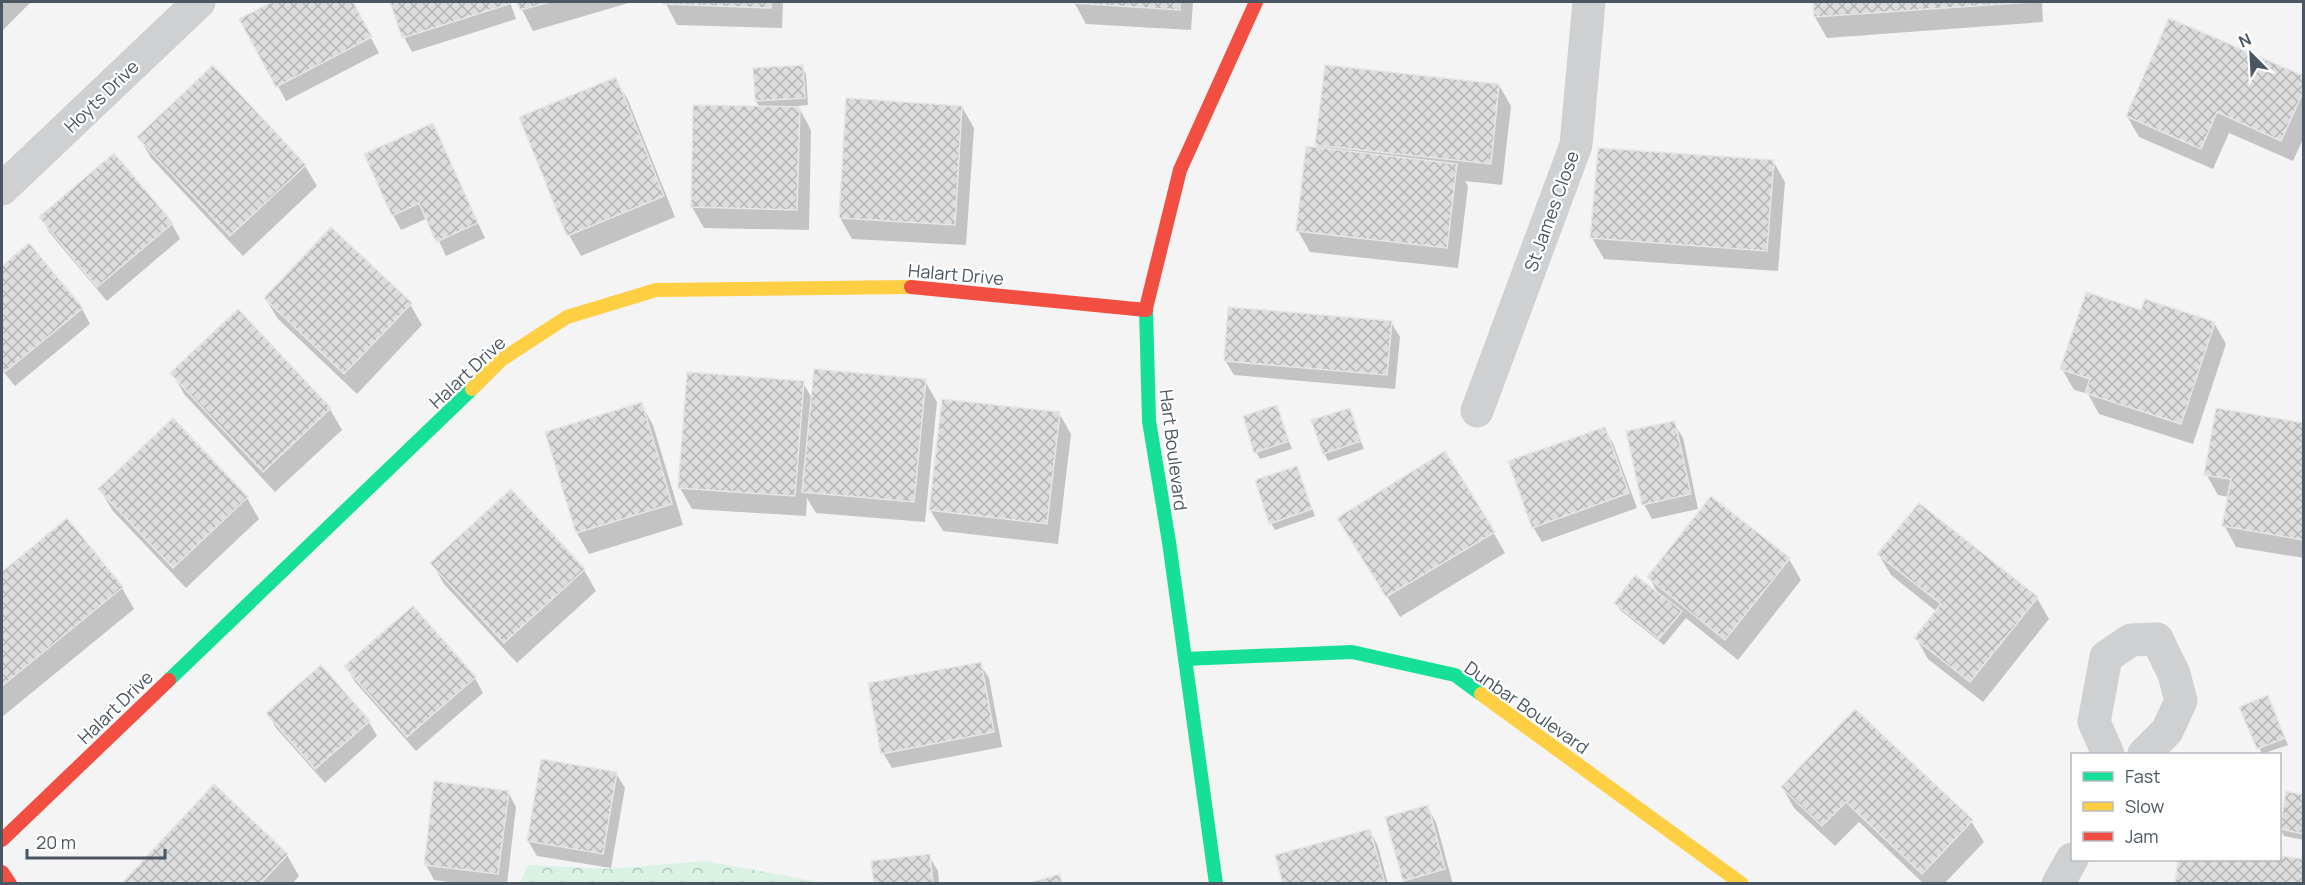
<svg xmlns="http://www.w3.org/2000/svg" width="2305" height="885" font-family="Manrope,sans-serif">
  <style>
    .park { fill: url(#park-crowns) }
    .shadow { fill: #0003 }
    .building { fill: url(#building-cross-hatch); stroke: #e5e6e7; stroke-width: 1.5 }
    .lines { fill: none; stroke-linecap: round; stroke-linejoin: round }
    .street { stroke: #ced0d2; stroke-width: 33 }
    .fast { stroke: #16e098; stroke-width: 14 }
    .slow { stroke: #ffcf43; stroke-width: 14 }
    .jam { stroke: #f24e42; stroke-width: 14 }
    .labels { text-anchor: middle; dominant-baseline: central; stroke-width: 4.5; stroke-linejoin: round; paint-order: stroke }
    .street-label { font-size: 18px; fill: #4a5661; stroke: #fff }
  </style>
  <defs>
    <pattern id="park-crowns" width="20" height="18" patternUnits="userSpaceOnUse" patternTransform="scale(1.5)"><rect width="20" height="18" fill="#d9f2e3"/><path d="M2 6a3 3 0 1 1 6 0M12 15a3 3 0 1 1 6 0" fill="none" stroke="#b2c7bb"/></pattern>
    <pattern id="building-cross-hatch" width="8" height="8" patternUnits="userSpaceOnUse" patternTransform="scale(1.5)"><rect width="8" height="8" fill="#ddddde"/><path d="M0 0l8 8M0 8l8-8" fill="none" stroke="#b5b6b7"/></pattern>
  </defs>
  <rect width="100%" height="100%" fill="#f4f4f4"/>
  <!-- park -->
  <polygon class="park" points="705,861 825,883 520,883 528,865 610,869"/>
  <!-- shadow -->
  <g class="shadow">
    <polygon points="2,2 29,2 30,3 2,31"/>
    <polygon points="275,2 352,2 379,53 286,101 242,19"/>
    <polygon points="392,2 510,2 516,19 412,52 404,37"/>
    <polygon points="518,2 632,2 533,31"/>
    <polygon points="665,2 783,2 782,28 677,25"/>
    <polygon points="1074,2 1193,2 1191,30 1086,24"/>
    <polygon points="1814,2 2042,2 2043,22 1827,38 1815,17"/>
    <polygon points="802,67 806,74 808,105 798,106 811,130 809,230 704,228 692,207 695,106 760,108 756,101 754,70"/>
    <polygon points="2304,78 2304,137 2293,161 2229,133 2213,169 2139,137 2127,116"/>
    <polygon points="615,79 628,100 675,217 581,256 569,235"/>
    <polygon points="1499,85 1511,106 1502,185 1465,181 1468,186 1458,268 1310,252 1298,231 1320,150 1317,145"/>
    <polygon points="962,107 974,128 966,245 852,239 840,218"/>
    <polygon points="432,125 485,238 446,256 428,218 401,230 393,215"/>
    <polygon points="139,137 305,166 317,186 243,256 151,158"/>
    <polygon points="1773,161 1785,182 1778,271 1604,259 1592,238"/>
    <polygon points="41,217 172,224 180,239 107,301 49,232"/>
    <polygon points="29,245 82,309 90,324 15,386 2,370 2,268"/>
    <polygon points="265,298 410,304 422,325 357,394 278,319"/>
    <polygon points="238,311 330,409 342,430 275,492 184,394 172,373"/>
    <polygon points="2142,311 2214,323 2226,344 2193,444 2099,414 2088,394 2074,390 2062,369"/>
    <polygon points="1391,322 1400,337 1395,389 1234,375 1225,360"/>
    <polygon points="925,381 937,402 925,522 816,513 807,498 806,516 692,509 680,488 803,383 813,400"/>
    <polygon points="641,404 653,425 683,525 589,554 577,533 547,433"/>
    <polygon points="1276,407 1292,449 1260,459 1256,452"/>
    <polygon points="1349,410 1364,449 1328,461 1324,453"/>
    <polygon points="1059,413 1071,434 1058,544 943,531 930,510"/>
    <polygon points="1674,423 1683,438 1698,509 1652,519 1644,504"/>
    <polygon points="2304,424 2304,558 2236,547 2224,525 2229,497 2218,495 2206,474"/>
    <polygon points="1604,428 1613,443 1637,508 1542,542 1533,527"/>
    <polygon points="1296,467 1315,516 1275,530 1271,523"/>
    <polygon points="100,489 247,498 259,519 186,588 112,510"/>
    <polygon points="67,520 122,588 134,609 2,717 2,574"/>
    <polygon points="1493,532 1505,553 1400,617 1351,539"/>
    <polygon points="1879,555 2037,598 2049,619 1983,702 1928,659 1916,638 1937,612 1891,575"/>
    <polygon points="1789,559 1801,580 1738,660 1686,618 1664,645 1620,610 1615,603 1659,595 1649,577"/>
    <polygon points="432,563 584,570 596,591 517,663 444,584"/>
    <polygon points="980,664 989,678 1002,747 892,768 883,753"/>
    <polygon points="346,667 475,678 483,693 416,751 355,682"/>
    <polygon points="2271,705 2288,745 2262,754 2241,708"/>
    <polygon points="268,713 369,722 377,736 325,783 276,728"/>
    <polygon points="2304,750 2304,773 2302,770"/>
    <polygon points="616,773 625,788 611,868 537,856 528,841"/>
    <polygon points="1782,787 1971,821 1984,842 1944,884 1924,884 1859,822 1835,846 1794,808"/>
    <polygon points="508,792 516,807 507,884 464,884 434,880 426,865"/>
    <polygon points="2304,796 2304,840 2284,836 2280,829"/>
    <polygon points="1427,807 1436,822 1453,884 1406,884 1404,880"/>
    <polygon points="1370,831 1378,846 1388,884 1285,884"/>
    <polygon points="287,855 299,876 292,884 127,884"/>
    <polygon points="929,856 938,871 939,884 875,884"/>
    <polygon points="2280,858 2304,861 2177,884 2180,860 2280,860"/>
  </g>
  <!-- building -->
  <g class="building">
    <polygon points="272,2 353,2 372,37 276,87 239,19"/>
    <polygon points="390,2 508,2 509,4 402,38"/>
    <polygon points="517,2 550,2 520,10"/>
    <polygon points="663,2 771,2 771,8 663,4"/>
    <polygon points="1073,2 1180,2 1180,10 1073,3"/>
    <polygon points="1813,2 2032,2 1814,17"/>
    <polygon points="2169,18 2304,76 2304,90 2281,141 2217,112 2201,149 2126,116"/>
    <polygon points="213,65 306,165 230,236 137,137"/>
    <polygon points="803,65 805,98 755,101 753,68"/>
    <polygon points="1325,65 1499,84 1491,164 1315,145"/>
    <polygon points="616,77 664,196 567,236 519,117"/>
    <polygon points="846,98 962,106 955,225 839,218"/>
    <polygon points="693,105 800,107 797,210 691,207"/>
    <polygon points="433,123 478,223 436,242 419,203 392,216 364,154"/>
    <polygon points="1306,146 1457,164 1447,248 1296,231"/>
    <polygon points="1598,148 1774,160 1767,251 1590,238"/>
    <polygon points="114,153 173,223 97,287 39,217"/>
    <polygon points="331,227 412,303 344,374 264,298"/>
    <polygon points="29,243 83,308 5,372 2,368 2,266"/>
    <polygon points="2086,292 2141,310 2145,299 2215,322 2181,424 2085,393 2090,379 2060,369"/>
    <polygon points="1228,307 1392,321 1387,375 1224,361"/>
    <polygon points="238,309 331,408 263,472 170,373"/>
    <polygon points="814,369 926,379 914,502 802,492"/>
    <polygon points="687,372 804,381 795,496 678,488"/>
    <polygon points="942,399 1060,412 1047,524 929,510"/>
    <polygon points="642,402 672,504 576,533 545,432"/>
    <polygon points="1277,405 1289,441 1254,453 1243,416"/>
    <polygon points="1350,408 1361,441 1323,454 1311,420"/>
    <polygon points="2216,408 2304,423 2304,540 2222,526 2231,479 2204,475"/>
    <polygon points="173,418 248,497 173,568 98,489"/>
    <polygon points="1675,421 1691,494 1642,505 1626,431"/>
    <polygon points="1605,427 1629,493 1532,528 1508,461"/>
    <polygon points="1445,451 1495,532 1386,597 1337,518"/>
    <polygon points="1297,466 1312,509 1269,524 1255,480"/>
    <polygon points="511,489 585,569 504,643 430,563"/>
    <polygon points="1711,496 1790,558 1725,640 1647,577"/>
    <polygon points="1919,503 2038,597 1970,682 1914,638 1941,604 1877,554"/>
    <polygon points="67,518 123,587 2,686 2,572"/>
    <polygon points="1635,575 1682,611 1659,639 1614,603"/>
    <polygon points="413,606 476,677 407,737 344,666"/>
    <polygon points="981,662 994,732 881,754 868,683"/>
    <polygon points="321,665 370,721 315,769 266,713"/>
    <polygon points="2268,695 2285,738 2257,749 2239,707"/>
    <polygon points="1855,709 1973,820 1922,874 1846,802 1822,826 1781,787"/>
    <polygon points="541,759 617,772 603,854 527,841"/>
    <polygon points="434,781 509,791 498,874 424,865"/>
    <polygon points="214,784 288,854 260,884 126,884 124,881"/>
    <polygon points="2286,791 2304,795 2304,834 2280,829"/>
    <polygon points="1428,805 1445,869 1403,881 1385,817"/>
    <polygon points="1370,829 1385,884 1283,884 1275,855"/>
    <polygon points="930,854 933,884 874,884 871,861"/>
    <polygon points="2280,856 2304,859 2304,884 2175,884 2178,860 2280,860"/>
    <polygon points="1060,874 1062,884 1026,884"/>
  </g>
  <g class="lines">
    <!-- street -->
    <g class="street">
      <polyline points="2,189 199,2"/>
      <polyline points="1477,411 1576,145 1589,2"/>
      <polyline points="2108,754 2094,722 2106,657 2131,640 2157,639 2174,674 2181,701 2167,731 2144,754"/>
      <polyline points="2058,884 2072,859"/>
    </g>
    <!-- fast -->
    <g class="fast">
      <polyline points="1146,308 1149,421 1169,542 1216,884"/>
      <polyline points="1185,659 1352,652 1455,675 1481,694"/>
      <polyline points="169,680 472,389"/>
    </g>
    <!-- slow -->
    <g class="slow">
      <polyline points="472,389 501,360 567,317 656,290 911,287"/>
      <polyline points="1481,694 1742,884"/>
    </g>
    <!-- jam -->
    <g class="jam">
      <polyline points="911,287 1146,310"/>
      <polyline points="1146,308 1180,170 1256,2"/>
      <polyline points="2,840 169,680"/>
      <polyline points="2,872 10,884"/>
    </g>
  </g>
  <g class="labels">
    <!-- street labels -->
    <g class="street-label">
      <text transform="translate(101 96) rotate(-44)">Hoyts Drive</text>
      <text transform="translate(1551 211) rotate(-70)">St James Close</text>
      <text transform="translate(956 274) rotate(5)">Halart Drive</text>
      <text transform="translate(467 372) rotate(-43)">Halart Drive</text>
      <text transform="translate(1174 450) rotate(83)">Hart Boulevard</text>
      <text transform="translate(115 707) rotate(-44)">Halart Drive</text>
      <text transform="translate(1527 707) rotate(35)">Dunbar Boulevard</text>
    </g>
  </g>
  <!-- border -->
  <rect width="2305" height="885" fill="none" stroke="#4a5661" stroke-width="6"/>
  <!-- legend -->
  <rect x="2071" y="753" width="210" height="108" fill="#ffffff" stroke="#b7bbc0" stroke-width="1.5"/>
  <rect x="2083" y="772" width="30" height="9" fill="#16e098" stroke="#b7bbc0" stroke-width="1.5"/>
  <text x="2125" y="783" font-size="18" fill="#4a5661">Fast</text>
  <rect x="2083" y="802" width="30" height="9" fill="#ffcf43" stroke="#b7bbc0" stroke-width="1.5"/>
  <text x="2125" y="813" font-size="18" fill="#4a5661">Slow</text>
  <rect x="2083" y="832" width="30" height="9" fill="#f24e42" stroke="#b7bbc0" stroke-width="1.5"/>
  <text x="2125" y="843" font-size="18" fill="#4a5661">Jam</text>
  <!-- north arrow -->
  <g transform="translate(2251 54) rotate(336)" stroke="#ffffff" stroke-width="4.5" paint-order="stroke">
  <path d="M0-4.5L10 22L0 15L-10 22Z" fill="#4a5661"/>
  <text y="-9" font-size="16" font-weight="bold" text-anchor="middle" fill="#4a5661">N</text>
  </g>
  <!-- scale -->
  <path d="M27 849v9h138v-9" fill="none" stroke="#4a5661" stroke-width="3"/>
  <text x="36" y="849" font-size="18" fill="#4a5661" stroke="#ffffff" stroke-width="4.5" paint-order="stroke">20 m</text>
</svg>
